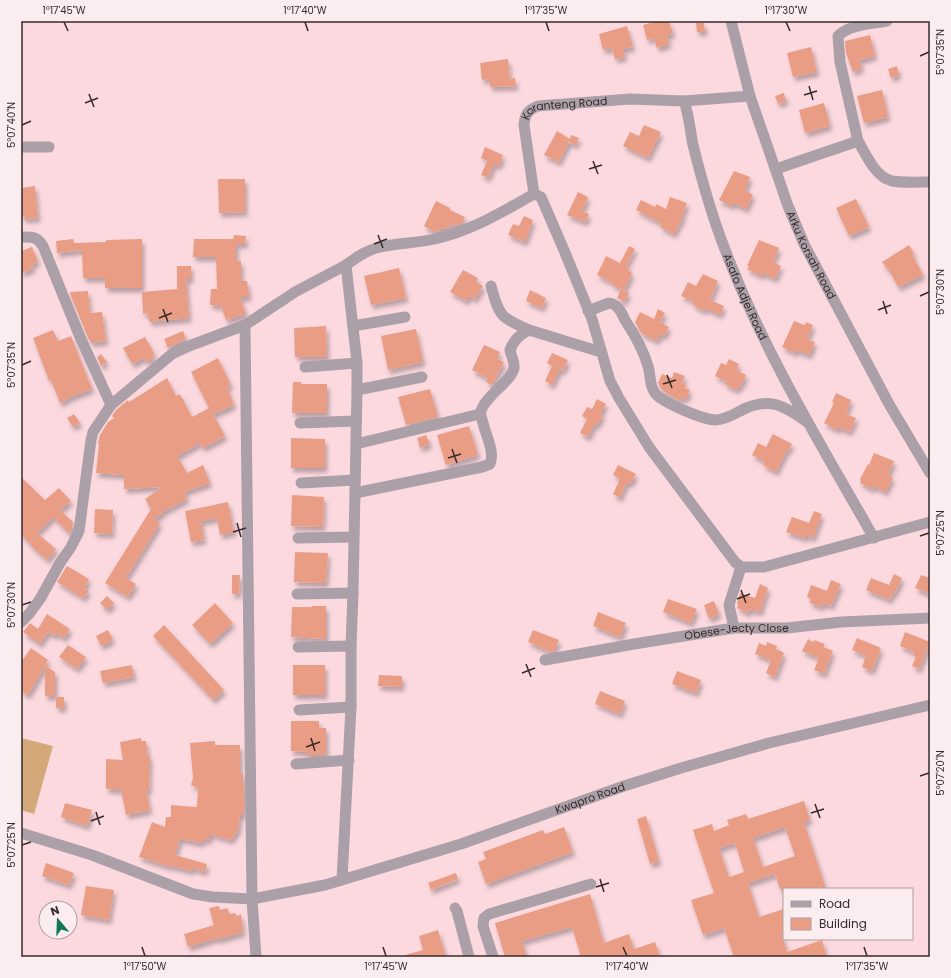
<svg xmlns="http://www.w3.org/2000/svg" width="951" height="978" font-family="Poppins,sans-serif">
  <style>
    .green { fill: #d4a97a }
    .building { fill: #e99d85; fill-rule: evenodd; filter: url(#shadow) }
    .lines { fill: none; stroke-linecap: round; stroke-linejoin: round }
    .minor { stroke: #aba0a8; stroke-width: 11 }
    .ticks { fill: none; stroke: #372a2c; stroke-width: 1.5 }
    .labels { text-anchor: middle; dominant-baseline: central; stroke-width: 3; stroke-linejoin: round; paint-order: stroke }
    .street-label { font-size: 11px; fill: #372a2c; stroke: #fbedef }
    .neatline { fill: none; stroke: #372a2c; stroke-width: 1.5 }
    .ticks-label { font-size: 10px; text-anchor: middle; fill: #372a2c }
  </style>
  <defs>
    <filter id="shadow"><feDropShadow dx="2.5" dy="4.5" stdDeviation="2" flood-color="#0004"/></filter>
  </defs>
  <rect width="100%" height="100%" fill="#fcd9df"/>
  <!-- green -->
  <polygon class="green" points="21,738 53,746 34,814 21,810"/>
  <!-- building -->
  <g class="building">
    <polygon points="658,21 669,21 673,34 667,35 669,44 657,48 654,38 647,40 643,25"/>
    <polygon points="696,23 704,23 705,32 697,32"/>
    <polygon points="627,26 633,47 623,49 625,57 615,59 612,48 603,50 599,34"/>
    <polygon points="870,35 875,56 859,60 862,68 853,72 846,53 845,41"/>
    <polygon points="811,47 817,72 793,77 787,53"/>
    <polygon points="508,59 510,79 515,78 516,86 490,87 489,79 482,80 480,63"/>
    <polygon points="897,66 899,75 891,78 888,69"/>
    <polygon points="882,90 888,117 864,123 857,96"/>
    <polygon points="784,93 786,101 778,104 775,96"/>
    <polygon points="824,103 830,126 805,133 799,110"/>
    <polygon points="644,125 661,132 648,158 623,146 630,132 639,136"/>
    <polygon points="557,131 570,139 571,135 579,138 576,145 569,142 559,162 544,155"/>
    <polygon points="485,147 503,155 499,166 494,164 488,178 481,175 487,161 481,158"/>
    <polygon points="734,171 750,177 745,190 753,195 746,209 734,203 732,206 719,200"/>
    <polygon points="218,179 245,179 245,212 219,213"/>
    <polygon points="35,186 38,218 25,219 25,216 21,217 21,188"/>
    <polygon points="578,192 588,197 582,211 589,214 585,222 567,215"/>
    <polygon points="670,197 687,203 682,216 683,217 674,234 660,227 662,224 636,210 641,200 655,207 656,204 666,209"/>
    <polygon points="856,199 869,227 849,236 836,208"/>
    <polygon points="436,201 450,208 450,210 465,217 462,223 455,226 450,224 449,228 444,229 440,228 439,231 435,232 424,226"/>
    <polygon points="524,216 533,220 525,242 508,235 513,224 519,226"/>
    <polygon points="234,235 246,236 245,244 236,244 236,261 241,261 241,281 247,281 249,297 240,297 246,314 226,320 221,306 210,305 211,289 217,289 216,257 193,257 194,239 233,239"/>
    <polygon points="73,239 74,243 106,242 106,240 142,239 142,288 105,288 105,278 83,278 82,250 57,253 56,241"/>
    <polygon points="759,240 779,248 773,262 781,266 775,279 763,273 761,276 747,269 749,266 747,266"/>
    <polygon points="909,245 914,253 912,254 923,275 898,287 888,268 887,269 882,262"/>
    <polygon points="629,246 635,249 626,266 630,268 628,271 632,273 624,290 612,285 613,283 597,275 606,256 620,263"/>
    <polygon points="32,247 38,262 32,264 33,269 21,273 21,251"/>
    <polygon points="177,266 191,266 191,279 186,279 189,318 149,322 148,313 143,314 142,292 177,289"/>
    <polygon points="399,268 406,298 371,305 364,276"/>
    <polygon points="463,270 478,278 476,282 483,286 475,299 469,296 466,301 450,292"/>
    <polygon points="703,274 718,281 710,300 724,306 720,315 706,308 704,311 692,304 693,301 681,296 688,282 696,286"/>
    <polygon points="621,289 629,293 624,302 617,298"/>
    <polygon points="530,290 546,298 542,308 526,301"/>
    <polygon points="88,291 90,313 102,312 106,341 91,343 91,340 89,340 70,294 70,292"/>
    <polygon points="658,309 665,313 660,322 669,327 664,336 660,334 657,341 641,333 635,322 640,312 654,319"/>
    <polygon points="794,321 805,325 806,322 813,325 807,339 815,342 809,355 797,350 795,353 782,347"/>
    <polygon points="326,326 327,357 295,357 294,328"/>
    <polygon points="416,329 423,362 388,370 381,336"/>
    <polygon points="53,330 58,341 71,336 92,389 68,398 68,399 60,403 51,380 49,381 33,338"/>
    <polygon points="183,331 186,339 168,348 164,339"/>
    <polygon points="145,337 154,353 152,354 154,357 147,362 144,358 132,364 123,348"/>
    <polygon points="484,345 500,352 497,359 504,362 492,385 486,382 488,378 472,370"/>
    <polygon points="552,353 568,360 563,371 560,369 552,385 545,381 552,366 547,363"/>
    <polygon points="101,354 107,362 101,366 97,357"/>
    <polygon points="218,358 231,385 227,387 234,405 213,414 225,436 203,448 200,443 177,456 187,473 203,465 210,483 184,492 187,499 162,512 163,513 154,519 160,523 126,578 136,584 128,597 105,583 151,509 145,499 162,487 124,489 124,475 96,473 99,444 98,443 100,435 108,422 114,418 112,416 116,410 128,400 129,402 167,378 176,396 180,394 192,417 209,408 191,372"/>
    <polygon points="729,359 739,364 736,370 746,375 740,387 738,387 736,390 725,384 726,381 715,376 721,363 726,365"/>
    <polygon points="674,372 685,376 682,383 686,385 685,388 690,390 686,399 681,397 680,401 663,391 660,387 658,383 662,374 672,378"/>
    <polygon points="293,382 301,382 301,384 327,384 327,413 292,413"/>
    <polygon points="430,389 438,417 406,425 398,397"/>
    <polygon points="836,393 851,400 846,414 856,418 850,432 838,427 837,430 824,423 834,403 832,402"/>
    <polygon points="597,399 606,404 600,414 603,415 597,425 595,423 588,437 580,433 587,419 582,416 587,407 592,409"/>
    <polygon points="74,414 80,423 73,427 67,418"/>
    <polygon points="469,426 478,455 446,465 437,435"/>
    <polygon points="773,434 792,444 788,451 787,450 776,472 763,465 764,461 752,455 758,443 766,447"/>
    <polygon points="426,435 430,444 420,448 417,438"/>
    <polygon points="291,438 325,439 325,468 291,468"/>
    <polygon points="874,453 894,461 888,475 893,478 885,492 874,486 872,489 860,483 861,480 860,479 868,464 869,465"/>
    <polygon points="618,465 636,474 630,484 627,482 620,498 613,494 620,479 613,475"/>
    <polygon points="21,477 45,500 59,488 71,501 60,510 73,522 72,529 69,533 53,517 37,533 56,549 47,560 30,545 31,544 21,535"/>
    <polygon points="292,495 324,497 323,527 291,526"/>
    <polygon points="228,502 234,532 220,535 217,518 201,521 204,540 191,542 185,511"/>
    <polygon points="95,509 113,510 112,534 94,533"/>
    <polygon points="814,511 822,514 813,538 806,535 805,538 786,532 792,517 809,523"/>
    <polygon points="295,552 328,553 326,583 294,582"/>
    <polygon points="67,566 89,579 84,588 89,591 83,598 57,582"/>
    <polygon points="894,574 902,578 895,593 893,593 890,600 866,590 871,578 889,585"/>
    <polygon points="232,575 240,575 239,594 232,594"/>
    <polygon points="921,575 930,578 930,594 915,588"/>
    <polygon points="831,580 841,584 831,606 823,603 822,607 810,603 811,599 807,597 811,585 827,591"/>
    <polygon points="760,584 768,588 760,612 750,609 748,613 737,608 738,605 737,604 740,593 755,598"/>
    <polygon points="107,596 114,603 107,610 100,603"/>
    <polygon points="668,599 697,609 691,623 663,612"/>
    <polygon points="714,601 719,614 709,619 704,605"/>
    <polygon points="215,603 233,623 210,644 192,625"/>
    <polygon points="312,606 326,606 326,639 291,637 292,607 312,607"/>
    <polygon points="598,612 626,623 620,637 593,626"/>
    <polygon points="47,614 70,629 64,638 56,633 54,636 48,632 40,644 23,632 30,623 38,629"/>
    <polygon points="164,625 224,690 213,700 153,636"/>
    <polygon points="108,630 113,640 101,646 96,636"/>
    <polygon points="533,630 559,640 554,651 551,652 528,642"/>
    <polygon points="905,632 930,642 919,669 912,666 916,657 913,655 914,652 900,646"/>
    <polygon points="857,638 881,648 872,671 862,667 866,656 852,650"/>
    <polygon points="808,639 813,642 814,640 825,644 823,647 833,651 824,674 814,670 819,658 802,651"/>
    <polygon points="767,642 777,646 776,649 784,653 775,677 766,673 771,660 755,654 759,643 766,646"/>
    <polygon points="68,645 86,657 77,669 59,657"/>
    <polygon points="31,648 48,660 45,665 55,672 55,696 45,696 45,666 28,695 21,691 21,662"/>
    <polygon points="132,665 134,677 103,683 100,671"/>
    <rect x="293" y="665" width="32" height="30"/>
    <polygon points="677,671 701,680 696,693 672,684"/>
    <polygon points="379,675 402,676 402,687 378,686"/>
    <polygon points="600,691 625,701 620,714 595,704"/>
    <rect x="56" y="697" width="8" height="11"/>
    <polygon points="291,721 319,721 319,728 326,728 326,755 306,755 306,752 291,751"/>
    <polygon points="141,738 141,741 146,741 148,757 150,756 149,790 146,790 150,810 126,815 121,790 106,789 106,759 123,760 120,742"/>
    <polygon points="215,741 215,745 240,745 240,774 243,774 243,786 244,786 244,815 240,815 238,830 231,840 210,834 210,840 204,839 202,843 180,839 175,855 207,864 205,872 192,868 192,871 172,866 171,867 139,857 152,822 165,827 166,817 171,817 171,805 197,807 198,788 191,785 193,778 190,743"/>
    <path d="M804 801 810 820 804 822 826 889H780L775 874 748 883 759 917 784 909V931L781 932 787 952 822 940 827 957H734L724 928 703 935 691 900 714 893 693 830 712 824 714 831 729 825 727 820 746 814 748 819ZM785 827 795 856 763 867 753 838ZM735 843 744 872 729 877 719 848Z"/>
    <polygon points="65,803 92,810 87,826 61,817"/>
    <polygon points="646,816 659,861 650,864 637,819"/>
    <polygon points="564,827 573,852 486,884 478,862 486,859 483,852 543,830 545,834"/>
    <polygon points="46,863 74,873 69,885 42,876"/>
    <polygon points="456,873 458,879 431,890 428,883"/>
    <polygon points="86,886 114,890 109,920 81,915"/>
    <polygon points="590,894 604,943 629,934 634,949 655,942 660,957 581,957 572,927 522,941 527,957 505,957 495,923"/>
    <polygon points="219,906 220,910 227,908 230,914 235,913 237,916 241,914 243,932 223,938 218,939 217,938 188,947 184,934 214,925 209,908"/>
    <polygon points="438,930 446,957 406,957 405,955 423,950 419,936"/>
  </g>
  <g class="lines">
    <!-- minor -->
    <g class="minor">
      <path id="s1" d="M731 21 750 96 788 206 804 244 889 404 930 473"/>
      <path id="s2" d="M750 96 684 101C689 115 690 130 693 145 702 181 712 217 726 252 764 352 821 445 874 538"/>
      <path d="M858 141C866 154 875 177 892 181 902 183 920 182 930 182"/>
      <polyline points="21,147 49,147"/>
      <path d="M776 169 858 141 840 62 838 36C849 25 871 24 887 21"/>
      <path id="s3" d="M534 194 524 125C525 114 528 110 538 106L630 99 684 101"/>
      <path d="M21 237C32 237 37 236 43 246L80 337 111 405"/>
      <path d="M491 286C494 296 497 312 506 318 513 323 522 327 529 330"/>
      <path d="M588 311 609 303C613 304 615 304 617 307 621 310 623 316 625 320 635 335 643 349 648 366 651 376 649 390 659 397 670 405 701 419 715 420 724 420 733 415 740 411 769 396 783 405 807 422"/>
      <polyline points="245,325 252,899 256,957"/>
      <polyline points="353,326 405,317"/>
      <polyline points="305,367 357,363"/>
      <polyline points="357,390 422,377"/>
      <polyline points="300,423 356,421"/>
      <polyline points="356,444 480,414"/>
      <polyline points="301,483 355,480"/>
      <path d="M355 493 482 467 490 464C495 452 486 436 483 423 482 419 480 415 481 411 485 396 511 382 514 368 515 362 511 356 510 350 514 339 520 335 529 330L601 352"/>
      <polyline points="298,538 353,537"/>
      <polyline points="297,594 353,593"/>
      <polyline points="21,622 29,614 40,599 60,563 71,547 79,531 91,440 93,432 111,405 172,354 189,346 245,325 295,292 346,265"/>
      <polyline points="734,628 729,605 741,567"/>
      <polyline points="298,647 351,646"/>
      <path id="s4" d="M545 660 634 644 734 628H787L841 622 930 618"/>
      <polyline points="299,710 351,707"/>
      <polyline points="296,764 349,760"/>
      <path id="s5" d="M21 833 92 855 193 894 213 897 252 899 325 885 461 844 624 786 681 768 769 743 930 705"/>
      <path d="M342 880 351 707V646L353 593 357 390V363L346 265C357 257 367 250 380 247 398 243 417 243 435 239 471 231 502 212 534 194L541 197 566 255 592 319 610 381 619 398 649 447 735 562 741 567H764L930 522"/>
      <polyline points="455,908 457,911 469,957"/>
      <polyline points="493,957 483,926 484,918 489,914 591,884"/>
    </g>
  </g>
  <!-- ticks -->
  <path class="ticks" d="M64 22 68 31M305 22 308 31M546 22 549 31M786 22 790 31M920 56 929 52M809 86 813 100M89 94 94 107M804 95 817 91M85 103 98 98M22 125 31 121M593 161 598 174M589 169 602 165M378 235 383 248M374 244 387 239M920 296 929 292M883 301 887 314M163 309 168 322M878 310 891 305M159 318 172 313M22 365 31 361M667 375 672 388M663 384 676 380M452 449 457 463M448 458 461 454M237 523 241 537M233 532 246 528M920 536 929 533M741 590 746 603M737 599 750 594M22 605 31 602M526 664 531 677M522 673 535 668M311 738 315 751M306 747 320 742M920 776 929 773M815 804 820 818M96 812 100 825M811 813 824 809M91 821 104 816M22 845 31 842M600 879 604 892M596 887 609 883M142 947 145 956M383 947 386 956M623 947 627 956M864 947 867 956"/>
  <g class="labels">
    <!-- street labels -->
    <g class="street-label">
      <text stroke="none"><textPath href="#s3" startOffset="120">Koranteng Road</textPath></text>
      <text stroke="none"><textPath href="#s1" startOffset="248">Arku Korsah Road</textPath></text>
      <text stroke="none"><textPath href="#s2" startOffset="272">Asafo Adjei Road</textPath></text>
      <text stroke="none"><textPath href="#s4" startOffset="194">Obese-Jecty Close</textPath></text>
      <text stroke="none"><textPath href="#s5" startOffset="595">Kwapro Road</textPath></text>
    </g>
  </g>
  <!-- border -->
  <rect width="951" height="978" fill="none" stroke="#fbedef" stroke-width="44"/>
  <!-- legend -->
  <rect x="783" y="888" width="130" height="52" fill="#fbedef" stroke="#ad9fa1"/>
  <rect x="791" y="901" width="20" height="6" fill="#aba0a8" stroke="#ad9fa1"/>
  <text x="819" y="908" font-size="12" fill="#372a2c">Road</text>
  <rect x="791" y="918" width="20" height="12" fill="#e99d85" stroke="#ad9fa1"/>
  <text x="819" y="928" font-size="12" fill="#372a2c">Building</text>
  <!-- north arrow -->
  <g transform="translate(58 920) rotate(341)"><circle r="19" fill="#fbedef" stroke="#ad9fa1"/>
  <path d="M0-3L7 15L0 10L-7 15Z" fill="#0f7953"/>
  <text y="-6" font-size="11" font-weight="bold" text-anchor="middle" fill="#372a2c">N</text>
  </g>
  <rect x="22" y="22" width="907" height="934" class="neatline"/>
  <g class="ticks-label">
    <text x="64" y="14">1°17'45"W</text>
    <text x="305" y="14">1°17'40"W</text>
    <text x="546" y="14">1°17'35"W</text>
    <text x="786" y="14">1°17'30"W</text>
    <text transform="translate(940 52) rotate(-90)" y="4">5°07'35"N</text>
    <text transform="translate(11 125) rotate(-90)" y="4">5°07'40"N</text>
    <text transform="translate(940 292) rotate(-90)" y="4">5°07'30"N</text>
    <text transform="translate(11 365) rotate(-90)" y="4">5°07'35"N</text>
    <text transform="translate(940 533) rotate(-90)" y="4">5°07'25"N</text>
    <text transform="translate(11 605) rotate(-90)" y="4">5°07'30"N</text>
    <text transform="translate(940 773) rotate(-90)" y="4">5°07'20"N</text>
    <text transform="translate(11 845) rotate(-90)" y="4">5°07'25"N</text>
    <text x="145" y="970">1°17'50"W</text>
    <text x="386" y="970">1°17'45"W</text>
    <text x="627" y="970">1°17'40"W</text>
    <text x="867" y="970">1°17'35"W</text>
  </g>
</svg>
